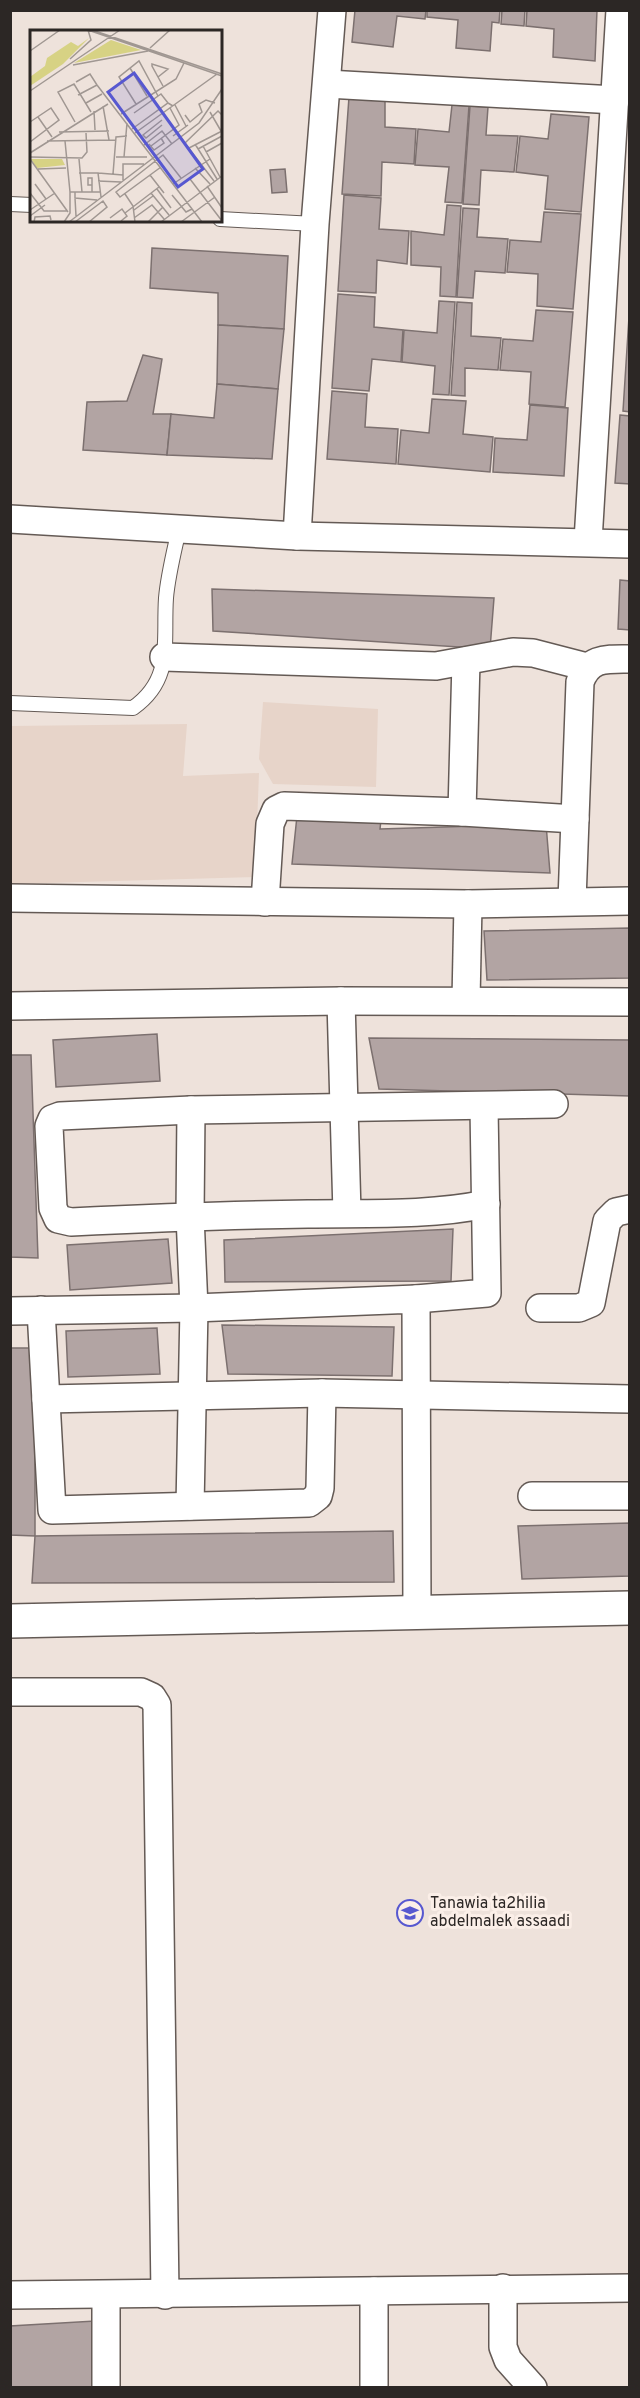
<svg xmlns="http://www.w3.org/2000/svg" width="640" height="2398" font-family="Overpass,sans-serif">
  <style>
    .built { fill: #e7d4c9 }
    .building { fill: #b2a4a3; stroke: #7c706f; stroke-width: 1.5 }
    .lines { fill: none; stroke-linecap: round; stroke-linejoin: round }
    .service-casing { stroke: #645a55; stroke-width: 16 }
    .minor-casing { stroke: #645a55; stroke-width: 30 }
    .tertiary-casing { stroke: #645a55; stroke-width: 36 }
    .service { stroke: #fff; stroke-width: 14 }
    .minor { stroke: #fff; stroke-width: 27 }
    .tertiary { stroke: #fff; stroke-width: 33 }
    .labels { text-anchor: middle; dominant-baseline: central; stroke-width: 6; stroke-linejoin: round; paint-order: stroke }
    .poi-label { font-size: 16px; fill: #2c2725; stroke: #fbefe8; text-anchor: start }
    .inset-road { fill: none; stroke: #a09792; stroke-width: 1.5 }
    .view { fill: #5758d0; fill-opacity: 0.15; stroke: #5758d0; stroke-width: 3 }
    .inset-edge { fill: none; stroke: #2c2725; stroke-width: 3 }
  </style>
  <rect width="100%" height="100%" fill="#eee2db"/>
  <!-- built -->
  <g class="built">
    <polygon points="263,702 378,709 376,787 273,784 259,759"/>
    <polygon points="187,724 183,776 259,773 255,877 11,884 10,726"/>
  </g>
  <!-- building -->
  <g class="building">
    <polygon points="355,10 426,10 425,19 397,16 393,47 352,42"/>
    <polygon points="427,10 500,10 499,23 492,22 490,51 456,48 458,20 427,17"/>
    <polygon points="502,10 525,10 524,26 501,24"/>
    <polygon points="527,10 597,10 595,61 553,57 554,29 526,26"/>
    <polygon points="349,97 385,100 385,127 416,129 414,164 382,162 381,196 342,194"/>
    <polygon points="452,105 469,106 462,203 445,202 449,167 415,165 418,129 449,132"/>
    <polygon points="470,106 488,107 486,135 518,136 514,172 481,170 479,205 463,204"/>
    <polygon points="551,114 589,117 581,212 545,209 548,176 516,172 520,136 548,139"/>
    <polygon points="285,169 287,192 272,193 270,170"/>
    <polygon points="344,195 381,198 379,229 409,231 407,264 377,260 376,293 338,291"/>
    <polygon points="447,205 461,206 456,297 440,296 441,267 411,265 411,231 444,235"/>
    <polygon points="463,208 479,209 477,237 508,239 505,273 475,271 473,298 457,297"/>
    <polygon points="544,212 581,214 573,309 537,306 538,274 507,272 510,240 541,242"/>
    <polygon points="152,248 288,256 284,329 218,325 218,293 150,288"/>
    <polygon points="338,294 375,297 374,327 403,330 401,362 372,359 369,391 332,388"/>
    <polygon points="439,301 455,302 449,395 433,394 435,366 402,362 404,330 437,333"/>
    <polygon points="457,302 472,303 471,336 501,338 498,370 465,368 465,396 451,395"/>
    <polygon points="536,310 573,312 565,407 529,404 531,372 500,370 503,339 533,341"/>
    <polygon points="629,317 630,317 630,412 623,411"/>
    <polygon points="218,325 284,329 278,389 217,384"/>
    <polygon points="143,355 162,359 153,414 171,414 167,455 83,450 87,402 127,401"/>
    <polygon points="217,384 278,389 272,459 167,455 171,414 214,418"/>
    <polygon points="332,391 367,394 365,427 398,429 396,464 327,459"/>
    <polygon points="432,399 466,401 463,434 493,437 490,472 398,464 401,430 429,433"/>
    <polygon points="530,405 568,408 564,476 493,472 495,438 527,440"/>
    <polygon points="620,415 630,416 630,484 615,483"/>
    <polygon points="620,580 630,581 630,630 618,629"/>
    <polygon points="212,589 494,598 490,649 213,631"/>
    <polygon points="382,811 380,829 546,824 550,873 292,864 297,816"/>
    <polygon points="630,928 630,978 487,980 484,931"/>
    <polygon points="157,1034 160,1081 56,1087 53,1040"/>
    <polygon points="369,1038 630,1040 630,1096 379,1089"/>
    <polygon points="10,1055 31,1055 38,1258 10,1257"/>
    <polygon points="453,1229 451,1281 225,1282 224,1240"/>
    <polygon points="168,1239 172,1283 70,1290 67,1245"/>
    <polygon points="222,1325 394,1327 392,1376 228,1374"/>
    <polygon points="157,1328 160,1374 68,1377 66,1331"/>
    <polygon points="10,1348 35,1348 35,1536 10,1535"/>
    <polygon points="630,1523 630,1576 522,1579 518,1526"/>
    <polygon points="393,1531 394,1582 32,1583 35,1536"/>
    <polygon points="95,2321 95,2388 10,2388 10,2326"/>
  </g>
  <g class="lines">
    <defs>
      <g id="service">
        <polyline points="10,204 32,205"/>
        <polyline points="220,219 315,224"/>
        <path d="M10 703 133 708C174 679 163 642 166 598 168 575 174 552 179 529"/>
      </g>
      <g id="minor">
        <polyline points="327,84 615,100"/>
        <polyline points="10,519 297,536 630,544"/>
        <polyline points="297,536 315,224 332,10"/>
        <polyline points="588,541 620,10"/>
        <polyline points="164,657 436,666 513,652 533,653 587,667"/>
        <polyline points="466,661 462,812 575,819"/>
        <polyline points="10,898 468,904 630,901"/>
        <path d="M572 901 580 682C589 657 606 659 630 659"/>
        <polyline points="265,902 270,824 276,810 284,806 462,812"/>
        <polyline points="466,1000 468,904"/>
        <polyline points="341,1001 347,1213"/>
        <polyline points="10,1006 341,1001 630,1002"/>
        <path d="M486 1204C429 1216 366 1213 308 1214 229 1215 150 1218 71 1222L58 1219 53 1208 49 1126 52 1119 60 1116 191 1110 554 1104"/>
        <polyline points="416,1299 487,1293 484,1107"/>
        <polyline points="540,1308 579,1308 591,1303 607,1221 616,1212 630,1209"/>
        <polyline points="41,1310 52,1510 309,1503 318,1496 320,1488 322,1393"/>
        <polyline points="10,1311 194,1308 416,1299 417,1614"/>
        <polyline points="46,1399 322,1393 630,1399"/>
        <polyline points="532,1496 630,1496"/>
        <polyline points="190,1506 194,1308 190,1216 191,1110"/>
        <polyline points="10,1692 141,1692 152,1697 157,1705 165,2295"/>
        <polyline points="503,2288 503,2347 508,2360 533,2388"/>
        <polyline points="10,2295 630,2288"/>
        <polyline points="106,2295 106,2388"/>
        <polyline points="374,2388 374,2291"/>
      </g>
      <polyline id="tertiary" points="10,1621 630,1608"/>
    </defs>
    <!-- service casing -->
    <use href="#service" class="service-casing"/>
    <!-- minor casing -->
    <use href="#minor" class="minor-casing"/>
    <!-- tertiary casing -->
    <use href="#tertiary" class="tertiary-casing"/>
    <!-- service -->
    <use href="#service" class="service"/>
    <!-- minor -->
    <use href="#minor" class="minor"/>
    <!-- tertiary -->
    <use href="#tertiary" class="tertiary"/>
  </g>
  <!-- icons -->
  <defs>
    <symbol id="school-ring" viewBox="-11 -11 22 22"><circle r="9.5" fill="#fbefe8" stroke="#5758d0" stroke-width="1.5"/><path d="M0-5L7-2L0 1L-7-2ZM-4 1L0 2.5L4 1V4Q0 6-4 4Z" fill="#5758d0"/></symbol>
  </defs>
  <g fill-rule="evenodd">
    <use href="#school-ring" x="395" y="1898" width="30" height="30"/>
  </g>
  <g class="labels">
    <!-- poi labels -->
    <g class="poi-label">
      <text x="430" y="1904">Tanawia ta2hilia<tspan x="430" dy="18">abdelmalek assaadi</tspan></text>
    </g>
  </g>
  <!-- overview -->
  <g transform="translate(30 30)">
    <rect width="192" height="192" fill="#eee2db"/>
    <path d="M59 8 33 34 0 56V47L15 36 17 28 41 12 48 16ZM81 10 111 20 44 33ZM1 129H32L35 135 7 138Z" fill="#d7d284"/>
    <path class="inset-road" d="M58 0 192 46M62 0 192 44M120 18 140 0M0 21 30 0M40 29 61 10 58 0M43 35 118 21M100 38 117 66M128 47 138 39 122 34V36L128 47 133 56M46 52 60 44 67 55M0 61 90 0M48 65 67 55 172 192M56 73 72 64M106 74 89 47 109 31 128 66M145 75 156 96M73 76 79 110M64 81 65 100M180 82 191 101M104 83 131 64 138 73M91 84 146 49 154 33M155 85 160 92 172 82 169 74 176 70 185 73M8 87 22 107M132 90 113 105 116 108 132 95M0 92 21 78 29 90 0 112M45 92 28 62 44 54 61 82M102 99 138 73 143 76M29 102 79 101M105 103 187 44M143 106 158 95M150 107 184 151M17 111 86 110M155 113 188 81 192 85M119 114 124 120 134 113 131 108M165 114 187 149M114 115 132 101 142 114M121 116 149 95 140 78M173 116 190 147M159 118 192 101M168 119 192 106M176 122 192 113M0 123 78 74M0 127 52 128 57 122 56 103M86 127H117M94 127 97 93M0 129 38 182M49 129 52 162M131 137 90 167 86 162 133 125 151 148M165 138 180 154M8 139 36 138M49 143H68L71 167M68 143 93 145M83 144 86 107 97 106M120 145 134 163M160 149 192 191M93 150V134H114M68 151 91 152M5 154 16 169M143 154 180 129M62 155H58V148H62V162M177 156 192 178M127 159 141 178M40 162H70M45 162V168L67 170M0 163 14 181H37M121 163 139 185M95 164 103 176 105 192M142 165 156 182 162 179M45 168 46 186M0 180 25 163M104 180 123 166M95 183 129 157M0 186 15 175M80 188 92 179 97 186 91 191M104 188 122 175 134 189M4 192 5 187 20 186 21 190M34 192 40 183V162L35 111M39 192 169 93 192 59M45 192 73 171 77 177 59 192M118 192 133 177M131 192 192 146M151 192 185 167"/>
    <path class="view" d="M104 43 173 139 148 157 78 62Z"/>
    <rect width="192" height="192" class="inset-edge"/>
  </g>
  <!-- border -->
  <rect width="640" height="2398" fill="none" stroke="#2c2725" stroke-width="24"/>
</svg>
